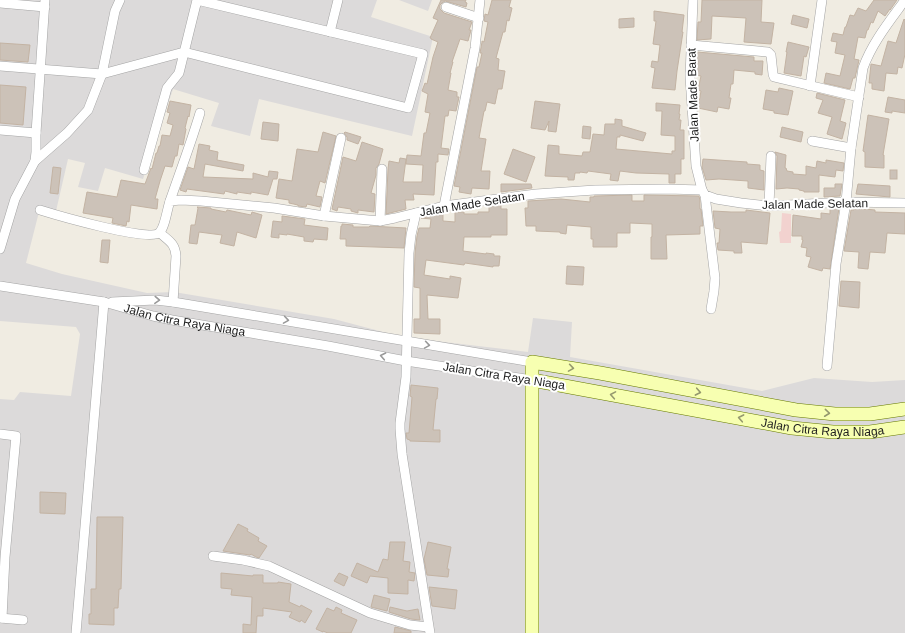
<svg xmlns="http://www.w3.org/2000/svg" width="905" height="633" font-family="Helvetica,sans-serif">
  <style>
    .residential { fill: #dcdada }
    .commercial { fill: #f2d2cf }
    .building { fill: #ccc2b8; stroke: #c3b3a3 }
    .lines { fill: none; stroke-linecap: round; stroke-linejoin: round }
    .street-casing { stroke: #a4a4a4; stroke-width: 10 }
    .secondary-casing { stroke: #657900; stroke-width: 14 }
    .street { stroke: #fff; stroke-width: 9 }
    .secondary { stroke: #f7ffb1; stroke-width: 13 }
    .oneway { stroke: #999 }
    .oneway2 { stroke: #95996e }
    .labels { text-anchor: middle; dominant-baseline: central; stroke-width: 4; stroke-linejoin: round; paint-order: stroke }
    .street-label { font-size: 12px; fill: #1d1d1d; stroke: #fff }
  </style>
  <rect width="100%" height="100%" fill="#f0ece2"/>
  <!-- residential -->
  <g class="residential">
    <polygon points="0,0 377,0 371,17 433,37 412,136 259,99 250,136 211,126 219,103 173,89 143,179 105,168 98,191 78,187 85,163 68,159 56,211 40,208 26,263 62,274 147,293 174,292 334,319 402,337 528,352 533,318 572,322 570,357 762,391 814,378 872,382 905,380 905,633 0,633 0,399 14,400 20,392 71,396 80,334 76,327 0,321"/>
    <polygon points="399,0 432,0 428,11"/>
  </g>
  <!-- commercial -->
  <polygon class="commercial" points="782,213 791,214 791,243 780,243 779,232 781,231"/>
  <!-- building -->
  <g class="building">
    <polygon points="441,0 466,0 465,2 467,3 466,7 445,1 442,3 440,5 440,9 444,13 472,22 469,30 471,30 468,41 460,39 452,62 453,62 450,73 451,73 448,90 457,92 457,97 459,97 456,111 449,110 448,116 445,116 441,148 449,149 448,155 438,154 438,162 436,162 434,195 413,194 414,200 405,200 406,209 386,214 388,169 389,161 399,163 400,158 406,159 403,182 422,182 423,165 406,164 407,155 421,156 424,133 426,133 430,113 425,112 428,94 422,91 425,83 427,84 433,57 438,42 431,39 431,38 430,38 438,20 433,18"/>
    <polygon points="492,0 511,0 509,7 512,8 509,21 507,20 505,32 503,32 496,58 499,59 498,70 505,71 502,89 498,89 495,104 487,102 485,111 484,111 479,138 486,139 481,171 490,171 489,189 472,188 471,194 459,192 460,187 454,186 477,67 479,67 482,53 480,53 482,42 482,41 484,42 488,22 484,21 485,14 488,15"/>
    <polygon points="702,0 762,0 761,22 774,23 771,44 744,42 746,18 712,16 711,39 697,40 698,22 701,22"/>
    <polygon points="874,0 897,0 890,10 890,9 885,16 878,11 873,23 871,22 868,30 867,30 865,38 858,37 854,59 859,60 855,78 853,78 850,89 824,83 826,73 840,76 845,55 835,53 837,42 831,41 833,33 843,35 845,27 846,27 850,15 854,16 858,8 866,11"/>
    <polygon points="654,11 684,15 682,32 683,32 677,71 675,90 652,88 655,68 651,67 652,61 658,62 660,45 653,44 656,21 654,21"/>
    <polygon points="793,15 809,19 807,28 791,24"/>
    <polygon points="634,18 634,27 619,28 619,19"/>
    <polygon points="904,19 905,20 905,54 902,68 898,67 897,74 886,73 884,91 872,89 872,83 869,83 871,64 881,66 888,41 896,43"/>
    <polygon points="788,42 809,47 806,57 804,56 801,76 784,73 787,52 786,52"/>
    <polygon points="0,43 30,45 28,62 0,60"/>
    <polygon points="697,52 754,57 754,61 763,61 762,75 755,74 755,72 734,70 733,84 731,84 729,98 731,98 729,109 718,107 717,112 698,108 701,91 698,90 701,76 696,75 698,61 697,61"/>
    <polygon points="0,85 26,87 23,125 0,123"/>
    <polygon points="779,88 793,91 788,115 774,113 774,111 763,109 766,90 778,92"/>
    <polygon points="817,93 845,100 840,121 846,123 842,139 827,134 832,117 818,113 823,100 816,98"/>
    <polygon points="888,97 905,100 905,113 892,111 892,113 885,112"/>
    <polygon points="170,101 191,105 189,117 188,116 185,128 186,129 183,145 179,144 177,156 175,156 172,167 165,166 160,181 155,199 158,199 157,209 131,205 129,222 127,221 126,226 112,223 113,218 83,213 87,192 117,197 121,180 145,184 151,168 152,169 156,153 157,153 159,146 160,146 162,135 170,136 173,125 167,123 170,113 167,112"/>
    <polygon points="535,101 560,104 556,132 548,131 549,121 545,130 531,128"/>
    <polygon points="656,103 680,105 679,114 680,114 679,120 681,120 680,130 684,130 684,159 681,159 681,174 675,174 675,183 669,183 669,174 636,173 620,171 618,181 610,180 611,174 588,171 587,173 580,172 580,173 575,173 574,180 568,180 568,177 545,176 548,145 559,146 559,154 582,156 583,152 590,152 593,134 604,135 605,124 615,124 615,119 622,120 622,126 646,133 643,141 620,135 620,137 617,137 616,149 672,154 672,151 675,151 675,136 661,135 662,111 656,111"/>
    <polygon points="868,115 889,119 883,155 884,155 884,168 865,167 865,152 863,151"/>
    <polygon points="263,122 279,124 278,141 261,139"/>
    <polygon points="583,126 591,127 590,139 582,138"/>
    <polygon points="782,127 803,132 801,142 780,137"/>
    <polygon points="323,132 336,136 325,183 320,181 316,196 322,197 320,207 307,204 306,207 298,206 298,205 289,203 289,200 276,198 279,179 292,181 297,149 318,152"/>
    <polygon points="345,132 361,137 358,144 347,140 347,137 344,133"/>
    <polygon points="362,142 383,149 379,164 376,168 376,175 371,193 375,194 374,212 358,210 358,213 351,211 351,209 338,207 337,211 332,209 343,157 356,161"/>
    <polygon points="199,144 210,146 209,150 218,152 217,160 244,165 243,171 205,164 203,177 253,179 253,173 268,177 269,171 278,172 277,179 273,179 268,195 251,192 251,194 237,192 237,194 225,191 224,194 187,189 186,192 180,190 188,167 194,169"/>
    <polygon points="513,149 535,157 526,182 504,174"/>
    <polygon points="775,152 786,155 785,168 786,168 787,171 793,172 793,174 806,175 806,166 816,168 817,161 826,163 826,160 844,163 843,171 836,170 835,177 819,175 819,192 804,192 804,191 799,190 799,189 787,188 776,189 777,156"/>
    <polygon points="703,159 747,162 747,164 760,165 760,170 764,171 764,190 748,188 748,181 719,179 706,180 702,167"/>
    <polygon points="53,167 61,168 58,194 50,193"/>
    <rect x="890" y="170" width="7" height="9"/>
    <polygon points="501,184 531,184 532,188 501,192"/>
    <polygon points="835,184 842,184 840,196 824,197 824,188 835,188"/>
    <polygon points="858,184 890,186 890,197 856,194"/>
    <polygon points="632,195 632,201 644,201 644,195 699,196 700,201 700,209 701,209 703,226 700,226 700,234 666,235 667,259 651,259 651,237 652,237 652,224 630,223 630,233 617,233 617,247 593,247 593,239 591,239 591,227 567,225 566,234 560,233 560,232 536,231 536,226 526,226 525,208 528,208 528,201 561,199 590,202 590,197 594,197 594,196"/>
    <polygon points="501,205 501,209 507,209 507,235 491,235 491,237 464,237 463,251 486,254 486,253 494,254 494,256 500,256 499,266 493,266 493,267 465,263 464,265 426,260 424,275 450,279 450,276 461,278 458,298 427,295 428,319 440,319 440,334 414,333 414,319 420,319 420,288 414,287 415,253 417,236 419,228 430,228 431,219 421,218 438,214 443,214 443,221 455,222 455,212 464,212 464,214 478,214 478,212 489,212 489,206"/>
    <polygon points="197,207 211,208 211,209 226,212 227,210 251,215 252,212 262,215 256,238 237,232 234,246 220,243 222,235 199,232 197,244 189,243 191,225 195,225 198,208"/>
    <polygon points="839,208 830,269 823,268 822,271 808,267 811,257 806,256 807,248 801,247 803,240 802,240 802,236 792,236 793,215 821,219 821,213 830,214 830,209"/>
    <polygon points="854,208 875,210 875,212 905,213 905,234 887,233 885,253 870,252 868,269 858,268 859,252 844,251 851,210 854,210"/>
    <polygon points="746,210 770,213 767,244 741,242 742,253 734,253 734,251 718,250 717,243 719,243 720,229 715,228 713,211 731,212 746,212"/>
    <polygon points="282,216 305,219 304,225 328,228 327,240 314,239 313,242 304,241 304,237 287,234 287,235 279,234 279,238 271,237 273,221 282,222"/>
    <polygon points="342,224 353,225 353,227 369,227 370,226 406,228 404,248 346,246 346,239 340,239 341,226 342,226"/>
    <polygon points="102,240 110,240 108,263 100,262"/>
    <polygon points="567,266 584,267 583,285 566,284"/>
    <polygon points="841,281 860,282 859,308 839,306"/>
    <polygon points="411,385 438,388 437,399 436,399 433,430 440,430 440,442 410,441 410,440 407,439 406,433 409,433 412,397 410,396"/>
    <polygon points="40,492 66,493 65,514 40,513"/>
    <polygon points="97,517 123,517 121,589 119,589 118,608 114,608 114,625 89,624 89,614 91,614 91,589 96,589"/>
    <polygon points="238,524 248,529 247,531 259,538 258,541 267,546 259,558 256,557 251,554 250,555 223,551"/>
    <polygon points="390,542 405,542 403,561 410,562 409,572 415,573 414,581 408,580 408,594 388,593 388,578 370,576 367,583 351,576 357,563 378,572 383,559 388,560"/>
    <polygon points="428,542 451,547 447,569 449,569 448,577 427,575 424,559"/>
    <polygon points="221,573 253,576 253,575 263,575 263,583 278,583 278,582 291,584 289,602 300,607 301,605 312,611 305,623 301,620 300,622 289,617 292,612 263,608 263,616 257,616 256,633 243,633 243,624 251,625 252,597 231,595 232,589 221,588"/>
    <polygon points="339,573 348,577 344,586 334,581"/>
    <polygon points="429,587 457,590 455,609 432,606"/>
    <polygon points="374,595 390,599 387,611 371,607"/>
    <polygon points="336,607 342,610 341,613 357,620 351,633 328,633 323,631 323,632 316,629 327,608 334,611"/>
    <polygon points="390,607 407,611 418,609 420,620 411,619 389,612"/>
    <polygon points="395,627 411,631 411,633 394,633"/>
  </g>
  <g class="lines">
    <defs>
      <g id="street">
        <polyline points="693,0 690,77 696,166 702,190"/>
        <polyline points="0,3 45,7"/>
        <polyline points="446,7 479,18"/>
        <polyline points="330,32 338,0"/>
        <polyline points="691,45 768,52 771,55 773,74 774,77 778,78 859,97"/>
        <polyline points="0,66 102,74 184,52 408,108 423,54 197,0 179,73 167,88 144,170"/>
        <polyline points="810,86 822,0"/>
        <polyline points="0,130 36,133"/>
        <polyline points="812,141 851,148"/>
        <polyline points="35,161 67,133 88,110 102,74 115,11 120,0"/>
        <polyline points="705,195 715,278 714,291 711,309"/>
        <path d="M170 201C180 172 191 143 200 113"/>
        <polyline points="444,206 475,48 480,0"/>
        <polyline points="769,206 771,156"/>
        <path d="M40 210C56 215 149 242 159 233 165 228 167 209 170 201L181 200 201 201 274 208 324 216 380 221 395 218 444 206 536 194 595 190 667 189 702 190 705 195 716 199 741 203 769 206 846 202 905 203"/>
        <polyline points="416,213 411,235 409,253 406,377 400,423 400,429 402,454 430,633"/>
        <polyline points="324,216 341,138"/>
        <polyline points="380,221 382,169"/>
        <path d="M160 233C169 241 175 243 176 256L173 302"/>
        <polyline points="0,249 15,199 35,161 36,152 36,133 45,0"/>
        <path id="s1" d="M0 286 104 302 153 316 172 320 328 346 406 361 532 380"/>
        <polyline points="112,302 155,300 173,302 532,362"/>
        <path d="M827 366 836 264 846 202 851 148 863 68C872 43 889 22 905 0"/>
        <polyline points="0,434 16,436 5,557 2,618"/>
        <polyline points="213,556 243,560 269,566 370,613 410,625 428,627"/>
        <polyline points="0,618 23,620"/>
        <polyline points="76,633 104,302"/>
      </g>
      <g id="secondary">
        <path id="s2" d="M532 380 792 428 833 432H870L905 427"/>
        <polyline points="532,633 532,362 600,373 796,410 835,414 870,414 905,409"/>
      </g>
    </defs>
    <!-- street casing -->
    <use href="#street" class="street-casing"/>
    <!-- secondary casing -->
    <use href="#secondary" class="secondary-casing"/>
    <!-- street -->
    <use href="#street" class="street"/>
    <!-- secondary -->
    <use href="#secondary" class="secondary"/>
  </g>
  <!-- one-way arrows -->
  <defs><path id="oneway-chevron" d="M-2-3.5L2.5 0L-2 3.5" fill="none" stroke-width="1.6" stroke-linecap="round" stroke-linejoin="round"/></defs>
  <g class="oneway">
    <use href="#oneway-chevron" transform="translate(157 300) rotate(3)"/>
    <use href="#oneway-chevron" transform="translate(286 320) rotate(9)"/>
    <use href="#oneway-chevron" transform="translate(427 345) rotate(9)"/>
    <use href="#oneway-chevron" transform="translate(383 356) rotate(-169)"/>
  </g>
  <g class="oneway2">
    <use href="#oneway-chevron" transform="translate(571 368) rotate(9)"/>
    <use href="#oneway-chevron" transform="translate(698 392) rotate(11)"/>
    <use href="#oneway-chevron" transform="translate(613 395) rotate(-170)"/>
    <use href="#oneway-chevron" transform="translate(827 413) rotate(6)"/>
    <use href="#oneway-chevron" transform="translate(741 418) rotate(-169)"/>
  </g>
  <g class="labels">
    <!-- street labels -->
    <g class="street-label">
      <text transform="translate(693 95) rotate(-92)">Jalan Made Barat</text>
      <text transform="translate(472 204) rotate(-9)">Jalan Made Selatan</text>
      <text transform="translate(815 204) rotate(-1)">Jalan Made Selatan</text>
      <text stroke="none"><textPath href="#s1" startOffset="188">Jalan Citra Raya Niaga</textPath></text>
      <text transform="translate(504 376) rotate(9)">Jalan Citra Raya Niaga</text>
      <text stroke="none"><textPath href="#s2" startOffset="295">Jalan Citra Raya Niaga</textPath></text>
    </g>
  </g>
</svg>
